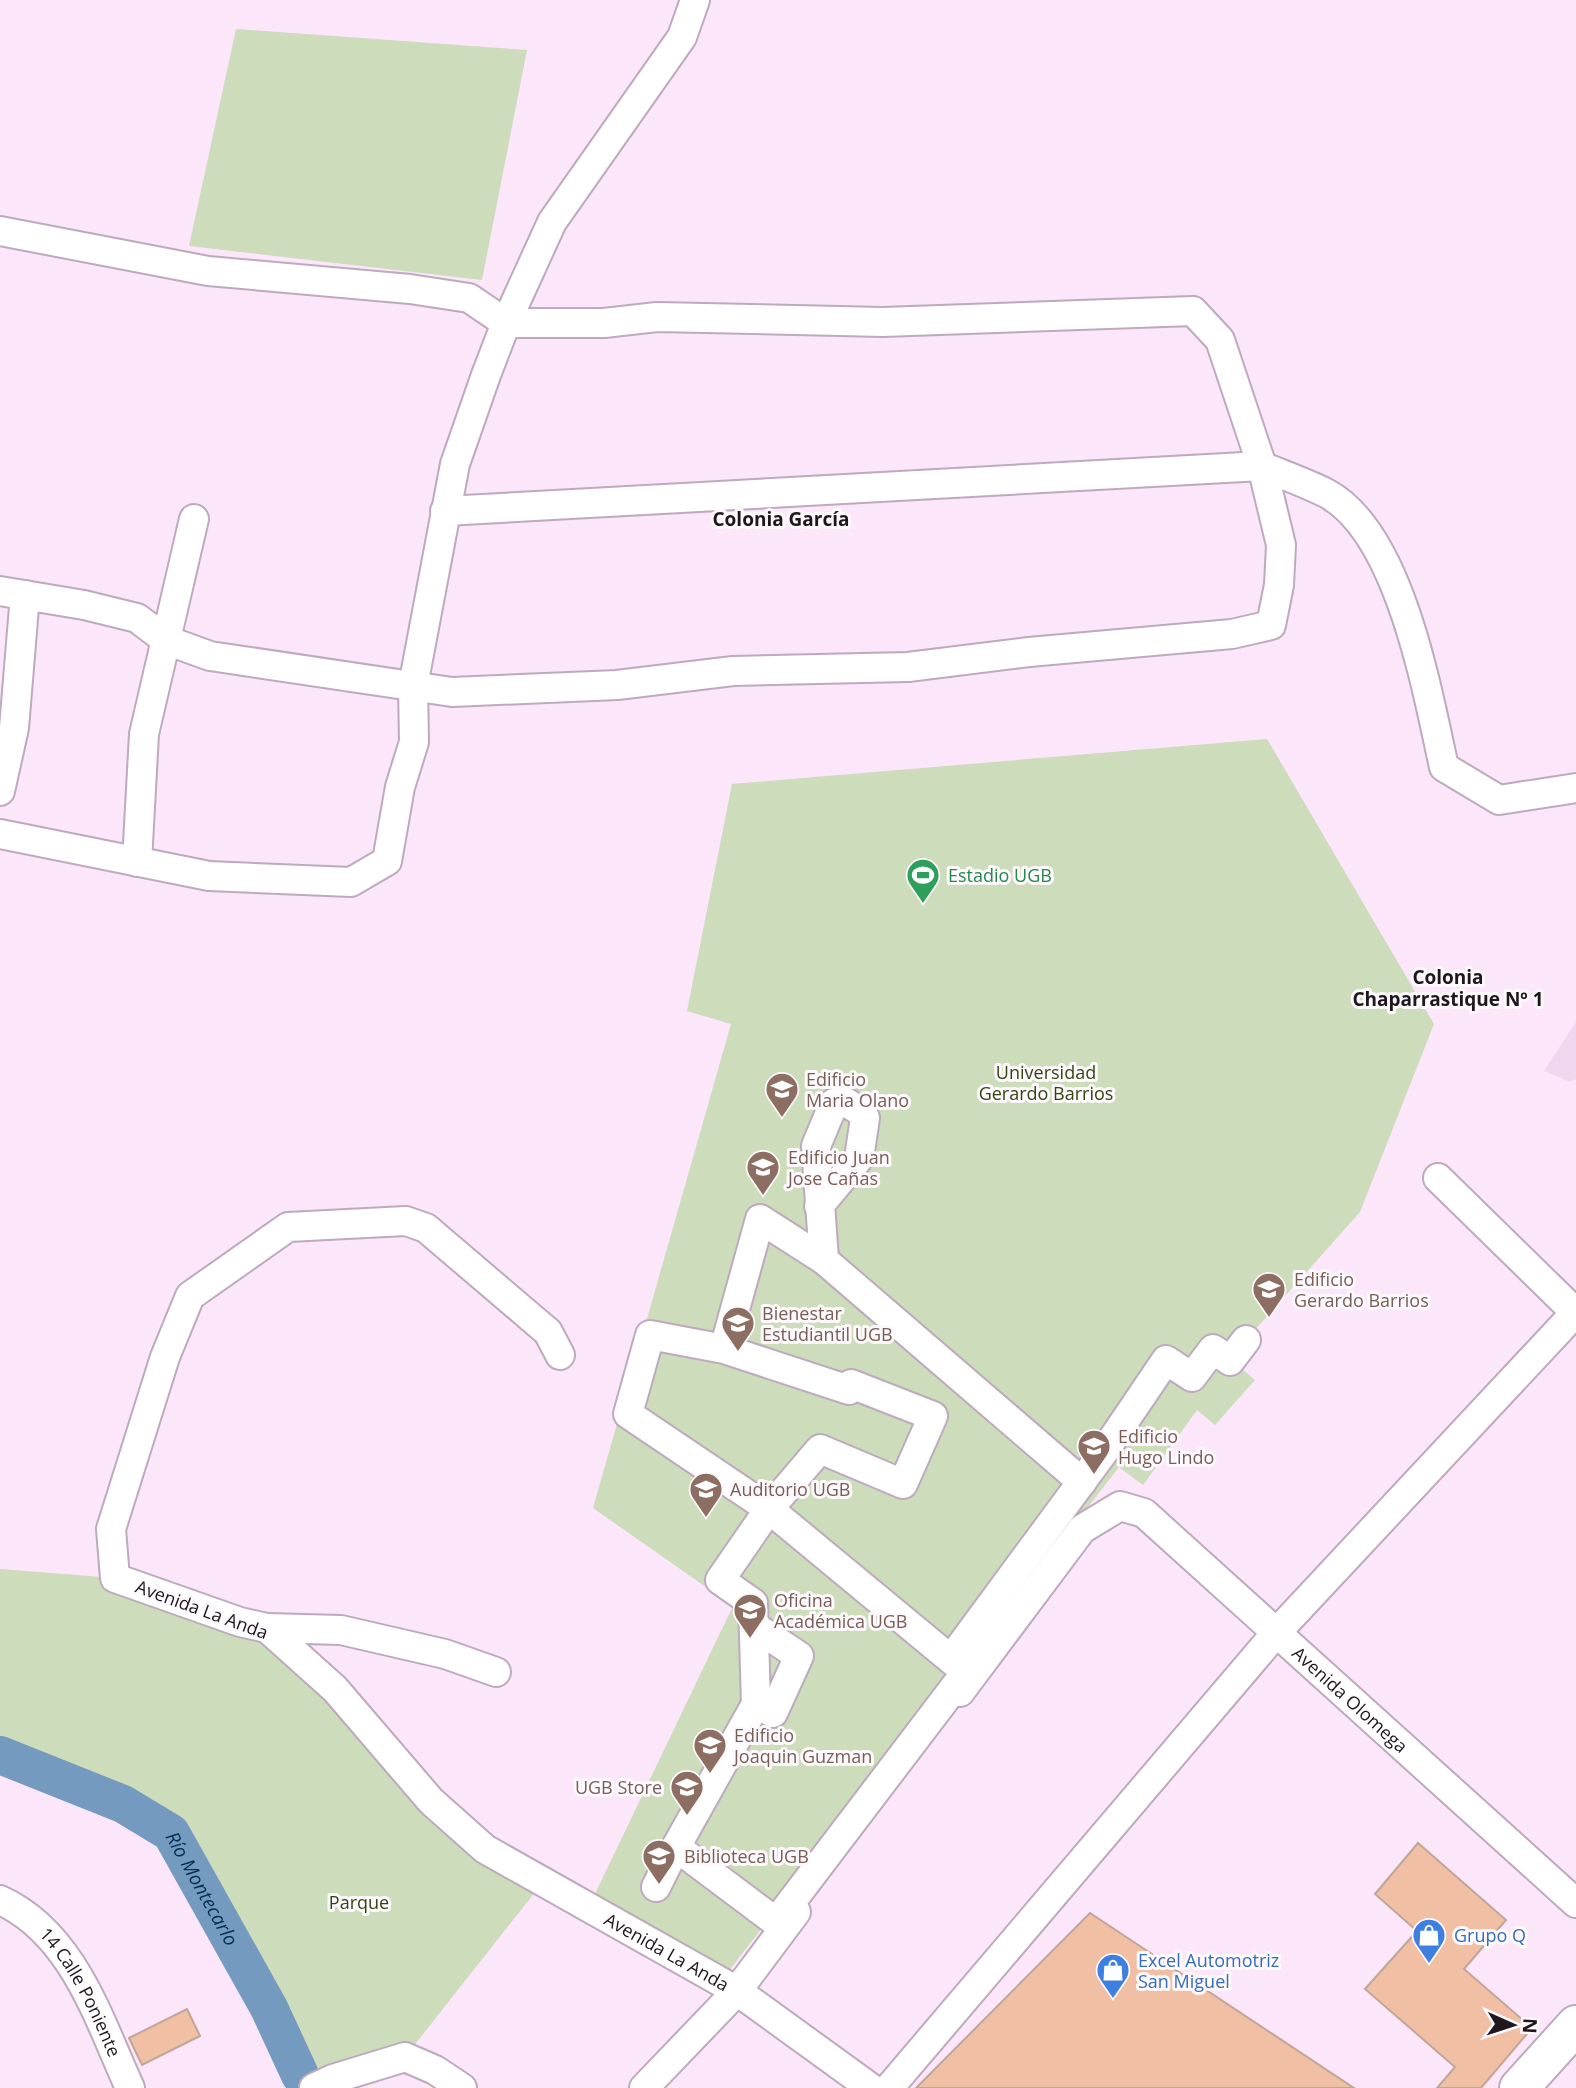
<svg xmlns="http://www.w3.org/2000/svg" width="1576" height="2088" font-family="'Open Sans',sans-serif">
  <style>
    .built { fill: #f1d6ef }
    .green { fill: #cddcbb }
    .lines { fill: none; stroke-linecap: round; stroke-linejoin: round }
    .river { stroke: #759abf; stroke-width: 38 }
    .building { fill: #f1bfa4; stroke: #bfa699; stroke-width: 2 }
    .minor-casing { stroke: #beaabd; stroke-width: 32 }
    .highway-casing { stroke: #beaabd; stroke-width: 42 }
    .minor { stroke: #fff; stroke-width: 28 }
    .highway { stroke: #fff; stroke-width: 38 }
    .labels { text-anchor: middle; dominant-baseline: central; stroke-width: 6; stroke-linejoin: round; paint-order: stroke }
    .leisure-label { font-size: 18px; fill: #27864d; stroke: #fef9fd; text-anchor: start }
    .park-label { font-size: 18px; fill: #324411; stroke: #fef9fd }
    .education-label { font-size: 18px; fill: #785e54; stroke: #fef9fd; text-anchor: start }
    .street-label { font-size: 18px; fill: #1e171d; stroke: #fef9fd }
    .shop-label { font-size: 18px; fill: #366cbe; stroke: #fef9fd; text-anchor: start }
    .neighbourhood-label { font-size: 19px; font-weight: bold; fill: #1e171d; stroke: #fef9fd }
    .water-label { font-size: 19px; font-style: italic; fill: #012e51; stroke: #fef9fd }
  </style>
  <rect width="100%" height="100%" fill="#fbe6fa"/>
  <!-- built -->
  <polygon class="built" points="1576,1022 1576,1079 1570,1082 1544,1071"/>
  <!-- green -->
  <g class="green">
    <polygon points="236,29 527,50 482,280 189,246"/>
    <polygon points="1267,739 1434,1024 1360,1212 1246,1340 1235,1363 1255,1380 1215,1425 1197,1410 1143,1485 1119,1467 721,1981 594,1896 733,1606 593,1508 731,1024 687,1011 732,784"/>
    <polygon points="0,1569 115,1578 288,1646 381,1746 543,1882 405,2057 300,2075 230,1939 171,1833 0,1755"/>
  </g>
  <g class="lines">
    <!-- river -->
    <path class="river" id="s1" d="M0 1755 123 1804 171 1833 269 2008 300 2075"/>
  </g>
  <!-- building -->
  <g class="building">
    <polygon points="1418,1843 1506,1920 1464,1969 1532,2028 1481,2088 1437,2088 1455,2067 1365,1989 1417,1931 1375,1894"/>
    <polygon points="1090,1913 1354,2088 916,2088"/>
    <polygon points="187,2009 200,2036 142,2065 129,2038"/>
  </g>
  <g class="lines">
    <defs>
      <g id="minor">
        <polyline points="0,231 208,271 410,289 469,298 506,323 604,323 657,317 883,322 1193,311 1220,340 1262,466 1281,545 1279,585 1271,625 1232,634 1029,652 908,667 733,671 617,685 452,692 210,656 166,640 137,618 84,605 0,591"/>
        <path d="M445 511 1262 466C1283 475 1306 483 1326 493 1400 532 1427 691 1444 767L1499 800 1576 788"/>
        <polyline points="0,791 14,728 25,595"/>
        <polyline points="0,834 209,876 351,882 387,861 400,787 414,742 413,686 455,464 486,375 506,323 552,222 682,37 695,0"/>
        <polyline points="137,862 144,734 194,519"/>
        <polyline points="1438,1178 1576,1313"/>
        <polyline points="824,1260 1082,1482"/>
        <polyline points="724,1349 849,1390 851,1384 933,1416 903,1484 820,1449 769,1509 720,1580 753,1603 756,1704 676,1847 776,1922 966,1672 769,1509 628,1414 650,1335 724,1349 760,1219 824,1260 816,1146 834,1103 844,1101 863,1113 865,1118 859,1158 819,1206"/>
        <path id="s2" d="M560 1355 548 1332 426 1228 406 1221 288 1227 190 1296 165 1357 111 1529 115 1578 240 1622 267 1628 335 1689 431 1801 485 1849 737 1991 871 2088"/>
        <polyline points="754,1626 799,1656 773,1713 756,1704"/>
        <polyline points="267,1628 341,1630 445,1654 496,1672"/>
        <polyline points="951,1659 1103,1453 1166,1360 1192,1377 1213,1349 1230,1361 1246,1340"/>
        <path id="s3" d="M960 1692 1082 1529 1120 1506 1144 1513 1576 1903"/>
        <polyline points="656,1887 676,1847"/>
        <path id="s4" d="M0 1900C73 1933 99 2020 130 2088"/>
        <polyline points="314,2088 333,2079 405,2057 435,2070 462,2088"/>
        <polyline points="644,2088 737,1991 796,1912"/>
        <polyline points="889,2088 1276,1633 1576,1312"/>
      </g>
      <polyline id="highway" points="1519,2088 1576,2025"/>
    </defs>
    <!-- minor casing -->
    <use href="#minor" class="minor-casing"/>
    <!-- highway casing -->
    <use href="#highway" class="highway-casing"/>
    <!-- minor -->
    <use href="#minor" class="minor"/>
    <!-- highway -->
    <use href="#highway" class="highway"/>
  </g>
  <!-- icons -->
  <defs>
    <symbol id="stadium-pin" viewBox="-11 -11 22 30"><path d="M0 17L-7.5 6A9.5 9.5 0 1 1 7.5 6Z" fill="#2e9e5b" stroke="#fef9fd"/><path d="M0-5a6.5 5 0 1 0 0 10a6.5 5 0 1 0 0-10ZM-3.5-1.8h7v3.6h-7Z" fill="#fff"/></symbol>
    <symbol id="university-pin" viewBox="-11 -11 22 30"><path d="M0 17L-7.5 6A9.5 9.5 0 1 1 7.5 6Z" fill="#8d6e63" stroke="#fef9fd"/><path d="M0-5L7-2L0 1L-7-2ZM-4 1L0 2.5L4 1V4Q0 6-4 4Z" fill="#fff"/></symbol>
    <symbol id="shop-pin" viewBox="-11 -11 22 30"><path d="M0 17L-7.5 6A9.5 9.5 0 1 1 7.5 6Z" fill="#3f7fe0" stroke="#fef9fd"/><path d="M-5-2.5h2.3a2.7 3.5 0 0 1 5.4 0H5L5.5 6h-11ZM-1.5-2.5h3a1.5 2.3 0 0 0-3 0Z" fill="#fff"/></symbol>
  </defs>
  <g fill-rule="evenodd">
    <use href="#stadium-pin" x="904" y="856" width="38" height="52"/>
    <use href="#university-pin" x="763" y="1070" width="38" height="52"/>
    <use href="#university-pin" x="744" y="1148" width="38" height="52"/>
    <use href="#university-pin" x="1250" y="1270" width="38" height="52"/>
    <use href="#university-pin" x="719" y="1304" width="38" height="52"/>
    <use href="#university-pin" x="1075" y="1427" width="38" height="52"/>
    <use href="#university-pin" x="687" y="1470" width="38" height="52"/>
    <use href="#university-pin" x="731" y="1591" width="38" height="52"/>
    <use href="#university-pin" x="691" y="1726" width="38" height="52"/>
    <use href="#university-pin" x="668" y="1768" width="38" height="52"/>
    <use href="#university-pin" x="640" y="1837" width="38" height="52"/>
    <use href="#shop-pin" x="1410" y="1916" width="38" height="52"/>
    <use href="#shop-pin" x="1094" y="1951" width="38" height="52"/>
  </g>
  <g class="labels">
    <!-- leisure labels -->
    <g class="leisure-label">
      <text x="948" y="875">Estadio UGB</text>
    </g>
    <!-- park labels -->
    <g class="park-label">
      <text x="1046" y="1072">Universidad<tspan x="1046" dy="21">Gerardo Barrios</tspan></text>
      <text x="359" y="1902">Parque</text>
    </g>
    <!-- education labels -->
    <g class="education-label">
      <text x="806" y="1079">Edificio<tspan x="806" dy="21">Maria Olano</tspan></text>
      <text x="788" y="1157">Edificio Juan<tspan x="788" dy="21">Jose Cañas</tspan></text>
      <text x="1294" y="1279">Edificio<tspan x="1294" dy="21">Gerardo Barrios</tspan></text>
      <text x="762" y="1313">Bienestar<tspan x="762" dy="21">Estudiantil UGB</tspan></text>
      <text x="1118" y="1436">Edificio<tspan x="1118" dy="21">Hugo Lindo</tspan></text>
      <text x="730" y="1489">Auditorio UGB</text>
      <text x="774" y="1600">Oficina<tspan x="774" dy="21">Académica UGB</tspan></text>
      <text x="734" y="1735">Edificio<tspan x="734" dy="21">Joaquin Guzman</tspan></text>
      <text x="662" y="1787" text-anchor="end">UGB Store</text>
      <text x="684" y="1856">Biblioteca UGB</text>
    </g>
    <!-- street labels -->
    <g class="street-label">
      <text transform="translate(202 1609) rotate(20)">Avenida La Anda</text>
      <text stroke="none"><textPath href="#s3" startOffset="551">Avenida Olomega</textPath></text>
      <text stroke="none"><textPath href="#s2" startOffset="1421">Avenida La Anda</textPath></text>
      <text stroke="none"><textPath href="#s4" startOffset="126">14 Calle Poniente</textPath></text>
    </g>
    <!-- shop labels -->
    <g class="shop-label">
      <text x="1454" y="1935">Grupo Q</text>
      <text x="1138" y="1960">Excel Automotriz<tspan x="1138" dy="21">San Miguel</tspan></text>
    </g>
    <!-- neighbourhood labels -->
    <g class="neighbourhood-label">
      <text x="781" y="519">Colonia García</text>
      <text x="1448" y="977">Colonia<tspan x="1448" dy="22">Chaparrastique Nº 1</tspan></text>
    </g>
    <!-- water labels -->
    <g class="water-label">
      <text stroke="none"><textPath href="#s1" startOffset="252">Río Montecarlo</textPath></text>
    </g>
  </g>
  <!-- north arrow -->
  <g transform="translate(1513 2025) rotate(93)" stroke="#fef9fd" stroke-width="5" paint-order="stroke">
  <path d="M0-5L12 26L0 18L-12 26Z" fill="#1e171d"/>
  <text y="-10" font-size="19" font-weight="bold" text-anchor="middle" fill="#1e171d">N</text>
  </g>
</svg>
